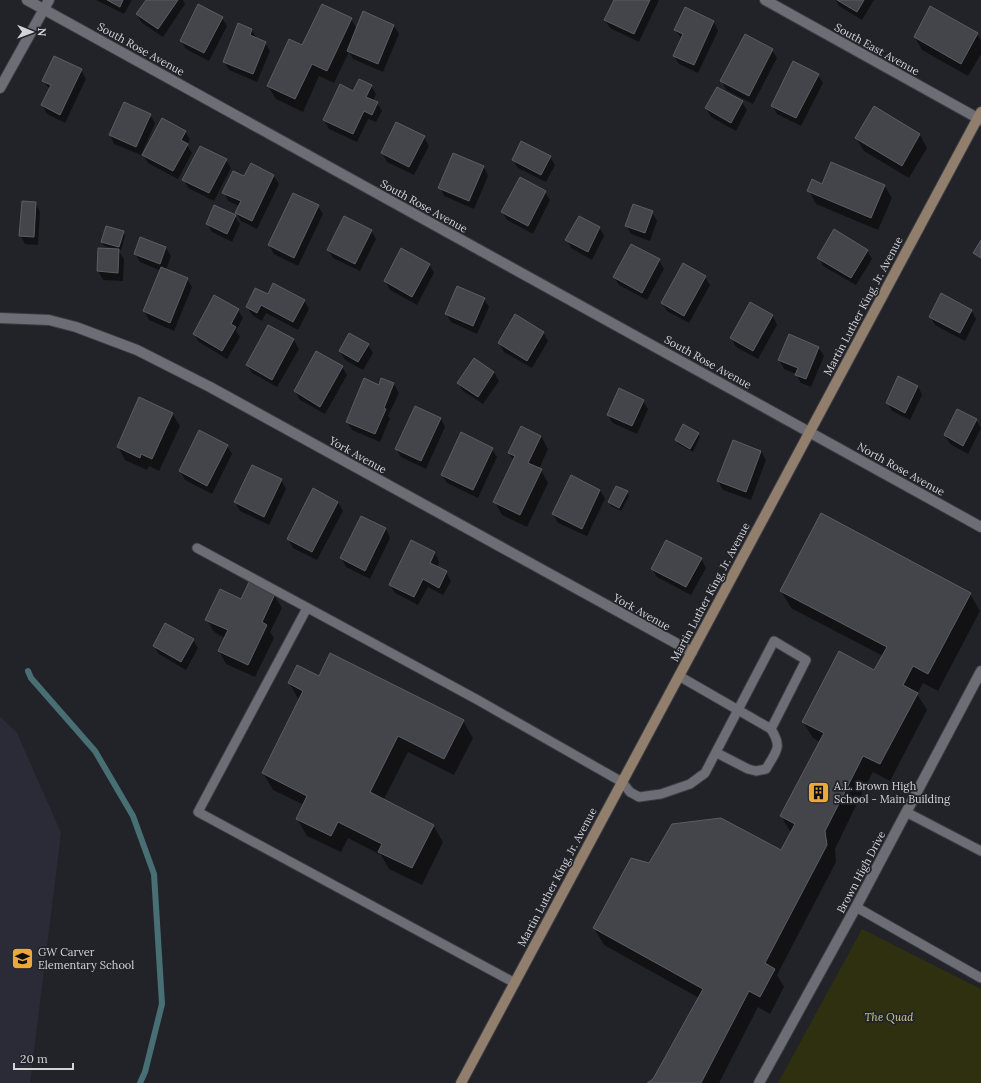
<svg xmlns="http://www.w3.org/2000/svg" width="981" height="1083" font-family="Lora,serif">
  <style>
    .built { fill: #2a2b37 }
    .green { fill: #2f3010 }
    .shadow { fill: #0007 }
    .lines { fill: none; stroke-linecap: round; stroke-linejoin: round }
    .stream { stroke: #476f74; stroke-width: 6 }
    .building { fill: #43454b; stroke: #5c5d64 }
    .lane-casing { stroke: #3c3d42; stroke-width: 11 }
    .street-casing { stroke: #3c3d42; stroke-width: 12 }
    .secondary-casing { stroke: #3c3d42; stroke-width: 12 }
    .lane { stroke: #6d6e75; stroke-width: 9 }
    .street { stroke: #6d6e75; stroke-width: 10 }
    .secondary { stroke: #917e6c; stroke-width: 10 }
    .labels { text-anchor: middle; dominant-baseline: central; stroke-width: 3.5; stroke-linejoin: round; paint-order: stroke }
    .street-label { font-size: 11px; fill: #d4d4d8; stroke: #222329 }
    .poi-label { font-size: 11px; fill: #d4d4d8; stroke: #222329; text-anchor: start }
    .park-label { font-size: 11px; font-style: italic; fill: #c7cb8a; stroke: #222329 }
  </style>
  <rect width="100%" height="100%" fill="#222329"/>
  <!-- built -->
  <polygon class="built" points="0,717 17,733 61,833 30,1083 0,1083"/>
  <!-- green -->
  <polygon class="green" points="862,929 981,989 981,1083 778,1083"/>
  <!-- shadow -->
  <g class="shadow">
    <polygon points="96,0 132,0 124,14"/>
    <polygon points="147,0 183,0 185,4 163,37 142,23 137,15"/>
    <polygon points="615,0 659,0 639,42 610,28 605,20"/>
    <polygon points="836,0 874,0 862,20 839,6"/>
    <polygon points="931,8 977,34 981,40 981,54 968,76 922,50 915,37"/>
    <polygon points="686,9 714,22 718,31 698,73 679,64 674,56 682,39 675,30"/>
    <polygon points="364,13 394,26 399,34 383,72 353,59 349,52 334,83 319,76 303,112 276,99 268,86 302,47 351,19 357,29"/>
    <polygon points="222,18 227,26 209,61 186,49 181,41"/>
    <polygon points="239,25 252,30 257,39 265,43 270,51 257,82 229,70 224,62"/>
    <polygon points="772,50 777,58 753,104 726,90 722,81"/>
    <polygon points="81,70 86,79 65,123 47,114 42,105 50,90 43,80"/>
    <polygon points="818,75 823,83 801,126 777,114 772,106"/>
    <polygon points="371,86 376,94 373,101 377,103 382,111 376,122 368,119 357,142 329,129 324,120 354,92"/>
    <polygon points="742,102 747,110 736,131 711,117 706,108"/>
    <polygon points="874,108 920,135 927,148 909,178 864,151 856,138"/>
    <polygon points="150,115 155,123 142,153 144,153 185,131 190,140 187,145 192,153 178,179 148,163 142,153 141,155 114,144 110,135"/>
    <polygon points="424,137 429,146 414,175 387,162 382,153"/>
    <polygon points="454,154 484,167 488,176 474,209 444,196 440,187"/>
    <polygon points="550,157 555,165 546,182 518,168 513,160"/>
    <polygon points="226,160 231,168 214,201 188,188 184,180"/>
    <polygon points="274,176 279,184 257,229 241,221 236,213 239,206 228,201 224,193 245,178"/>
    <polygon points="823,185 884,185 892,198 878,230 816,204 809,191"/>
    <polygon points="545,192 550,200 533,234 507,220 502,212"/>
    <polygon points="35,203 40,212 38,245 25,244 20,235"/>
    <polygon points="318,206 323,214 298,266 274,254 269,245"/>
    <polygon points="652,212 657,221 650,241 631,234 626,225"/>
    <polygon points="235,216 240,224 232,242 212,232 207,224"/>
    <polygon points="579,217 600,228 604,236 592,260 571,248 567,240"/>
    <polygon points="371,230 376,239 360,271 333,258 328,250"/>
    <polygon points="123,232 125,236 121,250 118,250 124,259 123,281 103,280 98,271 99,249 118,249 104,246 102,242"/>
    <polygon points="141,238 166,248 171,256 166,270 187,279 192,287 174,331 149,320 144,311 161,271 140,262 135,254"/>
    <polygon points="867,250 872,259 856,285 823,266 819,258"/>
    <polygon points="659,260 664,269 647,300 619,285 614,277"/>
    <polygon points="429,264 434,273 417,305 390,290 385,281"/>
    <polygon points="705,277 710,285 689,323 667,311 662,303"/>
    <polygon points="268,295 304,300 309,309 298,330 266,313 262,321 252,315 247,307"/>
    <polygon points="484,299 489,307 477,334 451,322 446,314"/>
    <polygon points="751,304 773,316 777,325 758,359 736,347 731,338"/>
    <polygon points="238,310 243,318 236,331 240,337 227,359 199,342 194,334"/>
    <polygon points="972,311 976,319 965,341 935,325 930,316"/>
    <polygon points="269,326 294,340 299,349 277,387 252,373 247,365"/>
    <polygon points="543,332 548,341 532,368 504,352 499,343"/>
    <polygon points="789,336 819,348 824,356 811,387 801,383 796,374 784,369 779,360"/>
    <polygon points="368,345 373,353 363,370 345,360 340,351"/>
    <polygon points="342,367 347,375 325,414 300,400 295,391"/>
    <polygon points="494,372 499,381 483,404 463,391 458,383"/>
    <polygon points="382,379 394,384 399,393 388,416 390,418 380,442 352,430 347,422 379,386"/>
    <polygon points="918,386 922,395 910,420 892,411 887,403"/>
    <polygon points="643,401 648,409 637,434 613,423 608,415"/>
    <polygon points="415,407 441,419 445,427 426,469 401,457 396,449"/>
    <polygon points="172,413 180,426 159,471 149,466 147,470 125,460 118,447"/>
    <polygon points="976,420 981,428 968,454 950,444 945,435"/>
    <polygon points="698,433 700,437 693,452 678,444 676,440"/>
    <polygon points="541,436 548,449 539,469 541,470 548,483 527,527 502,515 495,502 514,461 509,453"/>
    <polygon points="227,446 232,454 212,494 185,480 180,471"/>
    <polygon points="492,449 497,457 478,498 447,483 442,475"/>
    <polygon points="761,451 766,460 751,500 723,490 718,481"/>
    <polygon points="252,466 281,480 286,489 269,525 240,511 235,502"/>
    <polygon points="600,490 605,499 587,536 558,523 553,514"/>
    <polygon points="627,492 629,496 621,511 611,506 609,502"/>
    <polygon points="338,502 343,511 317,560 293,548 288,539"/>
    <polygon points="362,517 386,529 390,538 370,579 346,567 341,558"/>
    <polygon points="412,542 435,553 439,562 437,567 446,572 451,581 443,595 428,587 418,605 395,593 390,585"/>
    <polygon points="701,559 706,568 691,595 657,577 652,569"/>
    <polygon points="781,591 970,594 980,611 938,691 923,683 917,694 927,710 890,781 873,772 866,785 835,849 836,862 777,975 784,987 770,1014 758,1007 719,1083 649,1083 654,1080 699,998 604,945 594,928 649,864 781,852 791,833 781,816 820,742 813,738 803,722 875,671 883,656 791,608"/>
    <polygon points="274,595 282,608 270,632 274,638 255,677 226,664 219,651 225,638 214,632 207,620 242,600"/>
    <polygon points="193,640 198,648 186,670 159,654 154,646"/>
    <polygon points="319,677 463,721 473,738 454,775 408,752 383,801 433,825 443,842 422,885 389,869 381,855 348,838 341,852 307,836 297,819 304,805 273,790 263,773 299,700 289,683"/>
  </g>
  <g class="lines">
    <!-- stream -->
    <polyline class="stream" points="28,671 31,678 95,751 133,816 154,874 162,1004 145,1072 140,1083"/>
  </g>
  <!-- building -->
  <g class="building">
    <polygon points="107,0 123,0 120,7"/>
    <polygon points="146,0 178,0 158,29 136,14"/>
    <polygon points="614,0 650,0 634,34 604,20"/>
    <polygon points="837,0 864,0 857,12"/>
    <polygon points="198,4 223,17 204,53 180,41"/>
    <polygon points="322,4 352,18 327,71 312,64 295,99 267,86 289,39 302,45"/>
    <polygon points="930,6 978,33 961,64 914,37"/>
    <polygon points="685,7 714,21 694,65 673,56 683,34 674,30"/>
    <polygon points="363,11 394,25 378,64 347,51"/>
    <polygon points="238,23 252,29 250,35 266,42 253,74 223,62"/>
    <polygon points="745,34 773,49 749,96 720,81"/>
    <polygon points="54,56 82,69 60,115 41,105 51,85 42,81"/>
    <polygon points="793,61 819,74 796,118 771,106"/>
    <polygon points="359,79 372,85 366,97 378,102 372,115 364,111 353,134 323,120 340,84 353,91"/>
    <polygon points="717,87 743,101 731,123 705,108"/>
    <polygon points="124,102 151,114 136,147 109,135"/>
    <polygon points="874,106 920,134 902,166 855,138"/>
    <polygon points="162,118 186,131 181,140 188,144 173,171 142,155"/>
    <polygon points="396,122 425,136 409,167 381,153"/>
    <polygon points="521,141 551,156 541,175 512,160"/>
    <polygon points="200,146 227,159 209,193 182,180"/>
    <polygon points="453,153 484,166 469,201 438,188"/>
    <polygon points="831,162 885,185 871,218 807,191 812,179 822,184"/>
    <polygon points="251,163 274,175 252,221 235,213 241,201 222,193 233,171 244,176"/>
    <polygon points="520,177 546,191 528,226 501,212"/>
    <polygon points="293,193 319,205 294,258 268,245"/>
    <polygon points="22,201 36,202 34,237 19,236"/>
    <polygon points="633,204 653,211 645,233 625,226"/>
    <polygon points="214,205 236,215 227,234 206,224"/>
    <polygon points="344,216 372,230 355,264 327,250"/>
    <polygon points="579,216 600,227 588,252 565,240"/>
    <polygon points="106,226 124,231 119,247 101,242"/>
    <polygon points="834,229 868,250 851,278 817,258"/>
    <polygon points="140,237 166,247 160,264 134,254"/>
    <polygon points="981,240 981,258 973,253"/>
    <polygon points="631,244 660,259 642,293 613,277"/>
    <polygon points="98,248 119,249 118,273 97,271"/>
    <polygon points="401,248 430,264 412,297 384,281"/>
    <polygon points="683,263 706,276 684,316 661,303"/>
    <polygon points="161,267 188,278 170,323 143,311"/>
    <polygon points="273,283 305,300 293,322 261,305 257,313 246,307 255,288 268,294"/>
    <polygon points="457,286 485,298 473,326 445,314"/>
    <polygon points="941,293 972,310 960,333 929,317"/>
    <polygon points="214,295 239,309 231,324 236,327 222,351 193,334"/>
    <polygon points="750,302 773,315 753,351 730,338"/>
    <polygon points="515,314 544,332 527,361 498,343"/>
    <polygon points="268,325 294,339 272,380 246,365"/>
    <polygon points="349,333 369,344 358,362 339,351"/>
    <polygon points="789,334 819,347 806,379 795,375 798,368 778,360"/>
    <polygon points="316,351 343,366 320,407 294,391"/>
    <polygon points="474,358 494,372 478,397 457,383"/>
    <polygon points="898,376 918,386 905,413 886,403"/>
    <polygon points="364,378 379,385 381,378 394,383 384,408 386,409 375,434 346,422"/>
    <polygon points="619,388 644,400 632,426 607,415"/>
    <polygon points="139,397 173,413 152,459 141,454 140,458 117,447"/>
    <polygon points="415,406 441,418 421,461 395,449"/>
    <polygon points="957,409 977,419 963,446 944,435"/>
    <polygon points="683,424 699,433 690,449 675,440"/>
    <polygon points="521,426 541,436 528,463 542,469 520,515 493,502 515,456 508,453"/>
    <polygon points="199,430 228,445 207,486 179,471"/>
    <polygon points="461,432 493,448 473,490 441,475"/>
    <polygon points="733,440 761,451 746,492 717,481"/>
    <polygon points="252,465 282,479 264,517 234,502"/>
    <polygon points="571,475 600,490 582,529 552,514"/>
    <polygon points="616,486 628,491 619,508 608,502"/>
    <polygon points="313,488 338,502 312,552 287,539"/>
    <polygon points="821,513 971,593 928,674 913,666 903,685 918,693 880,764 863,756 857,768 825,831 827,845 765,963 775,969 760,997 749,991 701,1083 647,1083 653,1079 703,989 593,928 631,858 649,863 672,824 721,818 781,850 795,824 780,816 824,733 802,722 839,651 874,670 887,647 780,591"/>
    <polygon points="361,516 386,528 365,571 340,558"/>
    <polygon points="411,540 435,552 430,563 447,571 439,588 423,579 414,597 389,585"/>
    <polygon points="666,540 702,558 686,587 651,569"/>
    <polygon points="249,582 275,594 262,622 267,625 248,665 218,651 228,630 205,620 220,589 241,599"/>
    <polygon points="165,623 194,639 181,662 153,646"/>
    <polygon points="330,653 464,720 444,759 398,736 370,792 434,825 412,868 378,852 382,844 338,822 331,836 296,819 307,796 262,773 303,691 288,683 297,665 319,676"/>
  </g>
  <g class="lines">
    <defs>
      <g id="lane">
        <polyline points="197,548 476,699 622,782 630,792 639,797 661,794 690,784 705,773 774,641 806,660 771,729"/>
        <polyline points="307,608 198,812 515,983"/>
        <path d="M679 676 771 729C783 748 776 751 766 769L756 771 748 769 717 753"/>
        <polyline points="906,812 981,851"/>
        <polyline points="856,907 981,978"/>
      </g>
      <g id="street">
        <polyline points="27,0 981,527"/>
        <polyline points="765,0 981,120"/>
        <polyline points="0,88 49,0"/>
        <polyline points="0,318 49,320 76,327 137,350 210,387 692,652"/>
        <polyline points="759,1083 856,907 981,671"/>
      </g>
      <polyline id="secondary" points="461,1083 981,112"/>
    </defs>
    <!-- lane casing -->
    <use href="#lane" class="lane-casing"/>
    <!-- street casing -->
    <use href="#street" class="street-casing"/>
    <!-- secondary casing -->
    <use href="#secondary" class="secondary-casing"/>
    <!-- lane -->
    <use href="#lane" class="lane"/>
    <!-- street -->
    <use href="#street" class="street"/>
    <!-- secondary -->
    <use href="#secondary" class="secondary"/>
  </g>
  <!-- icons -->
  <defs>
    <symbol id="building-square" viewBox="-11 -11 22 22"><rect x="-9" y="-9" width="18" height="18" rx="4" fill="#eda83c" stroke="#222329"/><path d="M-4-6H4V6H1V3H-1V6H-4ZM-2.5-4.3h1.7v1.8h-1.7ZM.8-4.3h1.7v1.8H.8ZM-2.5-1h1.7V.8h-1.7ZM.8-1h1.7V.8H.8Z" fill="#111"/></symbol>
    <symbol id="school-square" viewBox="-11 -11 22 22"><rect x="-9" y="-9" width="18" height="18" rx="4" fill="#eda83c" stroke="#222329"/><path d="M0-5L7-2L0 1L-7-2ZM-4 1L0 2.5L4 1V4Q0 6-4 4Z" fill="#111"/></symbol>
  </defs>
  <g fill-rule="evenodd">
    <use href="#building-square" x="806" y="780" width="25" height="25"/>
    <use href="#school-square" x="10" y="946" width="25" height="25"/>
  </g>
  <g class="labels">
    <!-- street labels -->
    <g class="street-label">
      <text transform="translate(141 49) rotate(29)">South Rose Avenue</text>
      <text transform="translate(877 49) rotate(29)">South East Avenue</text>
      <text transform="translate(424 206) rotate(29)">South Rose Avenue</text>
      <text transform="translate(863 306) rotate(-62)">Martin Luther King, Jr. Avenue</text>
      <text transform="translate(708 362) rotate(29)">South Rose Avenue</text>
      <text transform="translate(358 455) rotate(29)">York Avenue</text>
      <text transform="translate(901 469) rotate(29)">North Rose Avenue</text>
      <text transform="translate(710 592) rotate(-62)">Martin Luther King, Jr. Avenue</text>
      <text transform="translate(642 612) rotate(29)">York Avenue</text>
      <text transform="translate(861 872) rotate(-62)">Brown High Drive</text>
      <text transform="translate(557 877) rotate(-62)">Martin Luther King, Jr. Avenue</text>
    </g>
    <!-- poi labels -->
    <g class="poi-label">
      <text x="834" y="786">A.L. Brown High<tspan x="834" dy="13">School - Main Building</tspan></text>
      <text x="38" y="952">GW Carver<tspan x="38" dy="13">Elementary School</tspan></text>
    </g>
    <!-- park labels -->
    <g class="park-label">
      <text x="889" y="1017">The Quad</text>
    </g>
  </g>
  <!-- north arrow -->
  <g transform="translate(32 32) rotate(91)" stroke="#222329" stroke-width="3" paint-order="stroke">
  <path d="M0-3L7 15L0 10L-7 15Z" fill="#d4d4d8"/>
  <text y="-6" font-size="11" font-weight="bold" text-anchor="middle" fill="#d4d4d8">N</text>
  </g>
  <!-- scale -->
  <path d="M14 1063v6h59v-6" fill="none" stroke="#d4d4d8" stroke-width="2"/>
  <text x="20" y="1063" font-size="12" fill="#d4d4d8" stroke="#222329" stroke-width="3" paint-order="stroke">20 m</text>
</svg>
